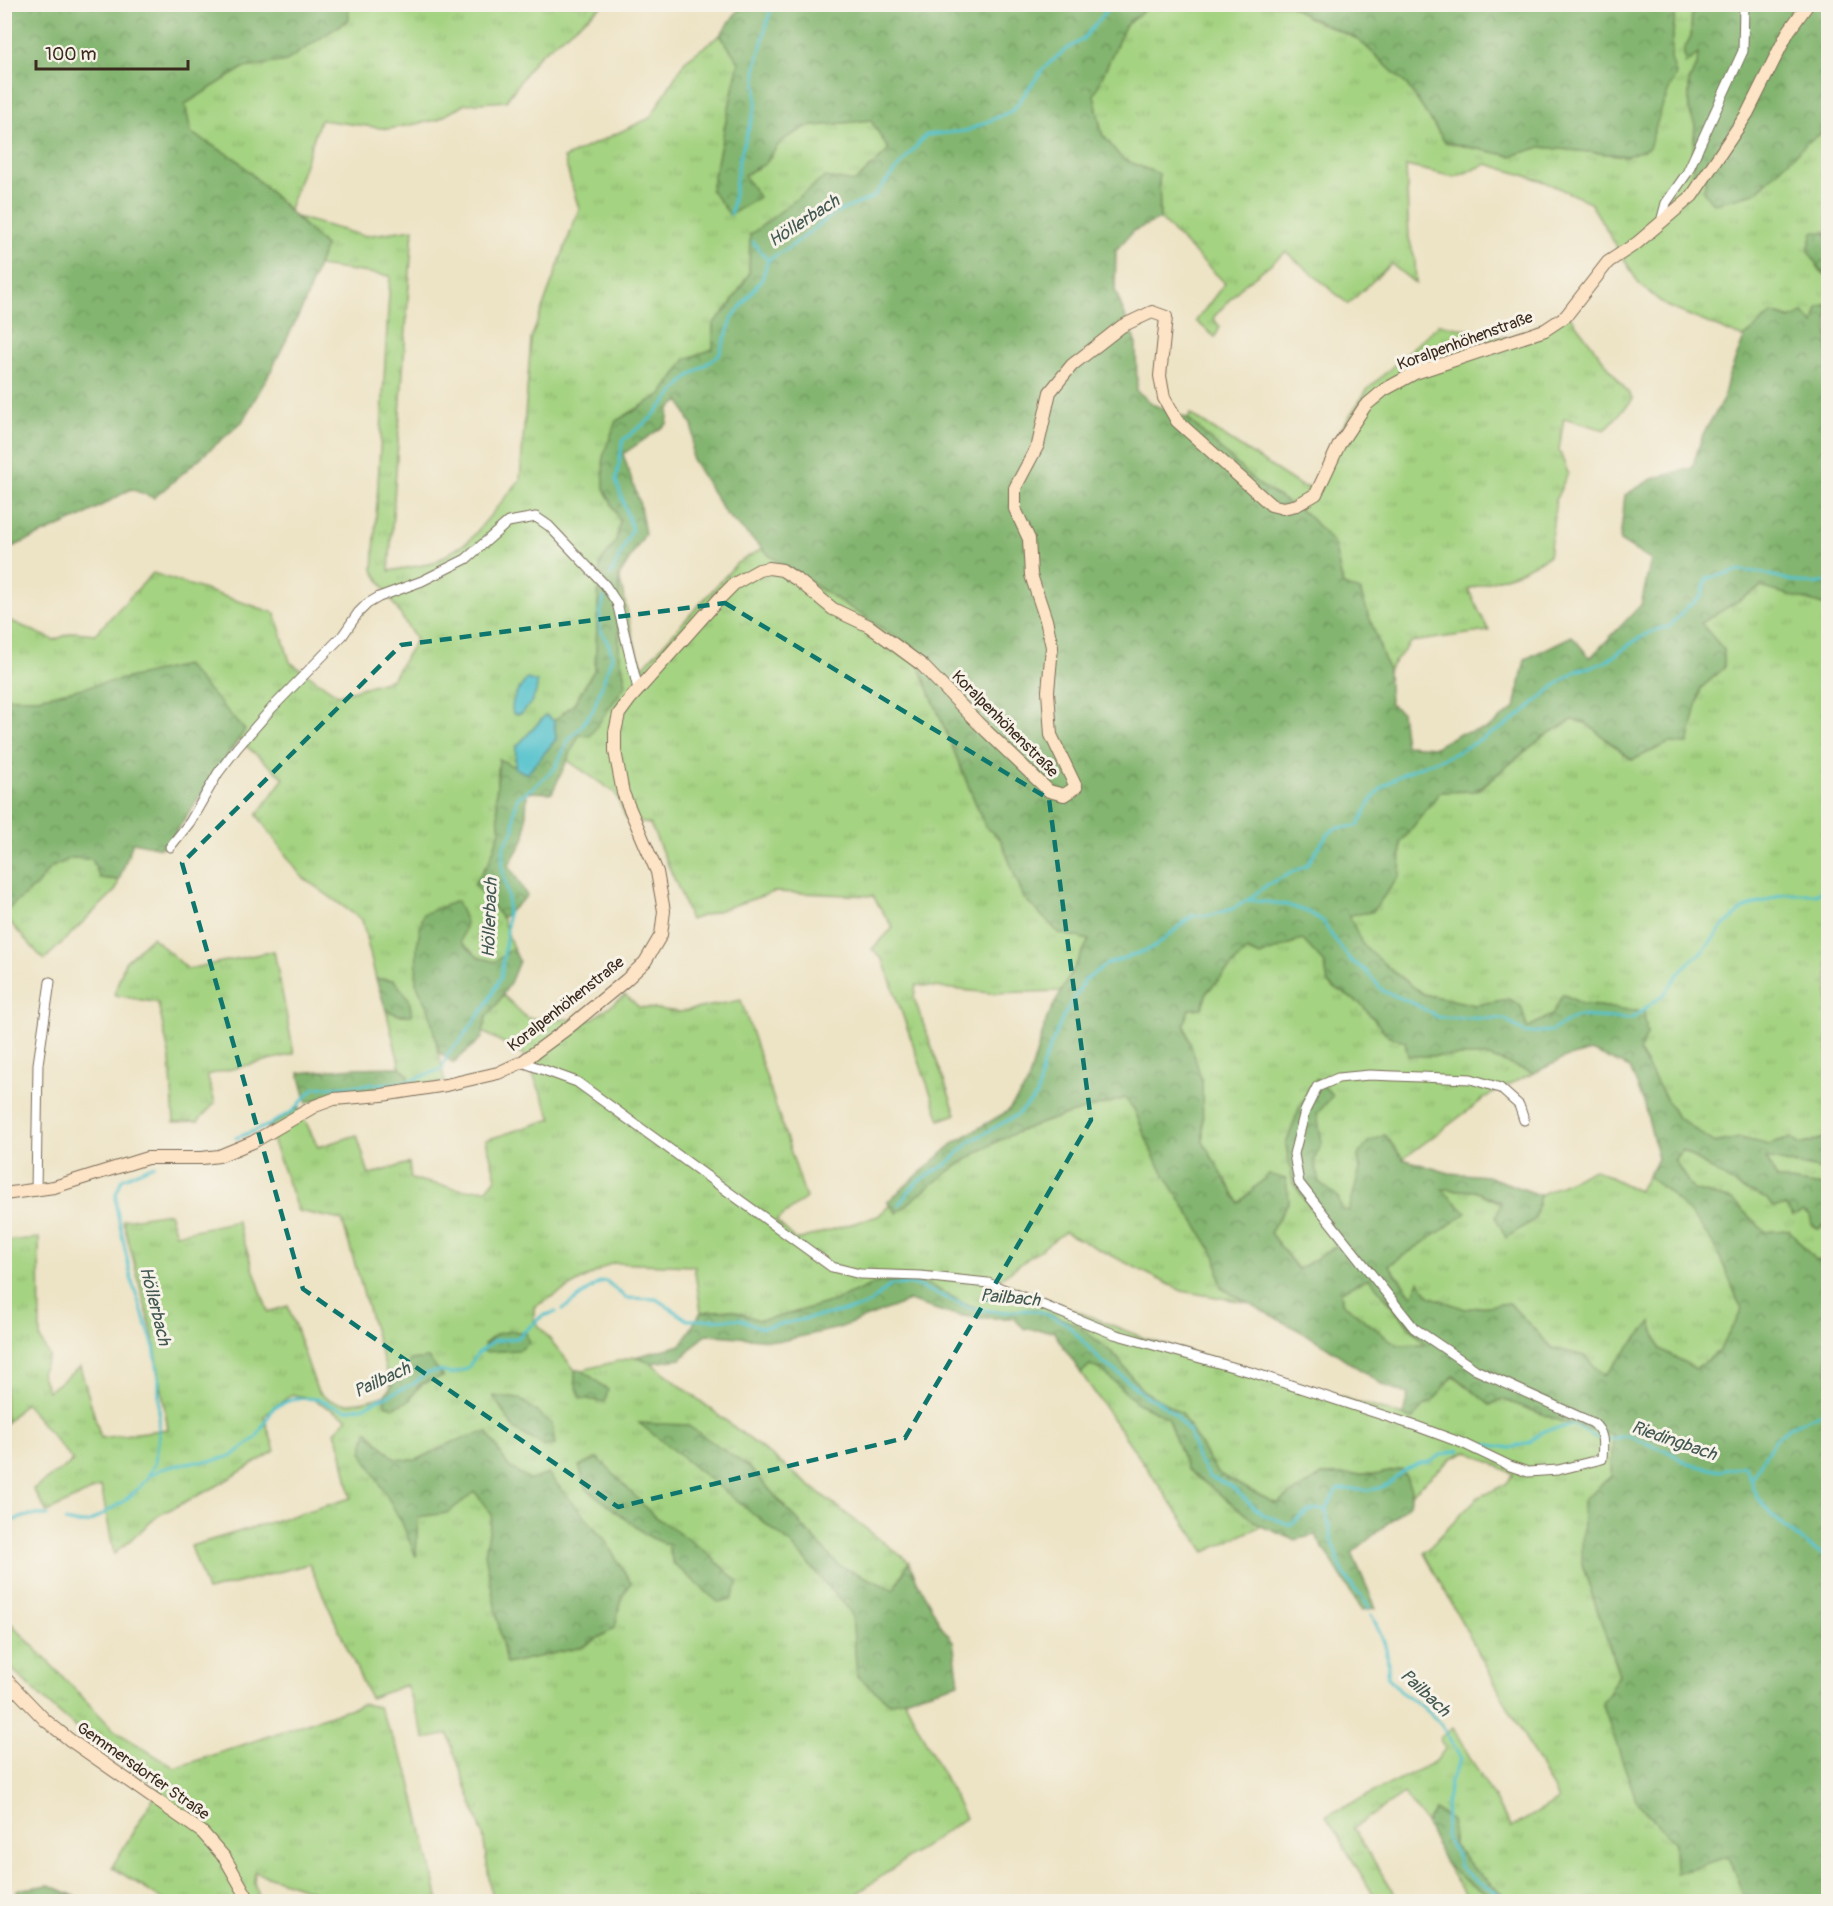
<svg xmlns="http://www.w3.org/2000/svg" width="1833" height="1906" font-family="Pangolin,sans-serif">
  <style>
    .grass { fill: url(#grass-tufts); stroke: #707e50; stroke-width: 1.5; fill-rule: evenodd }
    .forest { fill: url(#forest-crowns); stroke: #5f7046; stroke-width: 1.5; fill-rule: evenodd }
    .water { fill: #56c3cd; stroke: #487676; stroke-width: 1.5 }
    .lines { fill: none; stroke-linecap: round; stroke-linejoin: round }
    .stream { stroke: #56c3cd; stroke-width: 3 }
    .street-casing { stroke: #796b58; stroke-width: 11 }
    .secondary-casing { stroke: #796b58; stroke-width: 14 }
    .street { stroke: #fff; stroke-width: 9 }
    .secondary { stroke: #fee4c6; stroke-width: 12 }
    .marked { fill: none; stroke: #0f766e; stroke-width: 4.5; stroke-dasharray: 12 8; stroke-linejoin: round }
    .labels { text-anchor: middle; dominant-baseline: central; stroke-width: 6; stroke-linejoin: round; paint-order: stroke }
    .street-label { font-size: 16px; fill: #3b2a1e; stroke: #f7f3e8 }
    .water-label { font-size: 18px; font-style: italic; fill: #435853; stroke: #f7f3e8 }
  </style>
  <defs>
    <pattern id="grass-tufts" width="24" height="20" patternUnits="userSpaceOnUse" patternTransform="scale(1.5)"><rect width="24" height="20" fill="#a4d381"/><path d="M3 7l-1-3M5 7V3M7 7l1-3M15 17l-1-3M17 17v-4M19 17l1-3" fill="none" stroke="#8eb56f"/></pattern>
    <pattern id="forest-crowns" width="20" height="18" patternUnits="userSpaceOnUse" patternTransform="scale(1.5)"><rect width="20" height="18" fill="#83b56f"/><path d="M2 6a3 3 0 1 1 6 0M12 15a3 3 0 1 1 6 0" fill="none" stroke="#6c935b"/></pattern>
  </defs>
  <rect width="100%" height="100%" fill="#f7f3e8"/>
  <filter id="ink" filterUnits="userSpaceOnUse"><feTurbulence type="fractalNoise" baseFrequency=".0167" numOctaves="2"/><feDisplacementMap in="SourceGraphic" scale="12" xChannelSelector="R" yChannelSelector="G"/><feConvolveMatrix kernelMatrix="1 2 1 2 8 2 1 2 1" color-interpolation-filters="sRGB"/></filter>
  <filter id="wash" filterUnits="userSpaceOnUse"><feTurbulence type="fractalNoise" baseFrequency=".008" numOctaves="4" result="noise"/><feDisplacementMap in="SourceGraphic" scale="24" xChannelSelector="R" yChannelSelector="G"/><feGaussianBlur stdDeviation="1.35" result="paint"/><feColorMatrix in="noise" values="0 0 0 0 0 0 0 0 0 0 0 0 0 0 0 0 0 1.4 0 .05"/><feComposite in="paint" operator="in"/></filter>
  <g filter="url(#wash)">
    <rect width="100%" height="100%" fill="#ede3c5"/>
    <!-- grass -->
    <g class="grass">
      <polygon points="348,5 603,5 537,57 506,101 465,104 437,120 389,129 320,120 289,210 236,159 191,133 185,104 243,68 286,61 349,19"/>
      <polygon points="1150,5 1290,5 1308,17 1358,39 1408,86 1445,142 1511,156 1541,147 1627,156 1663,104 1675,74 1671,59 1675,11 1671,5 1692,5 1691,36 1684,50 1685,64 1698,53 1698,65 1689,81 1689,110 1695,124 1692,174 1706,163 1809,141 1828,129 1828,239 1826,232 1820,270 1828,277 1828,304 1818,307 1814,325 1772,313 1744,338 1666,306 1639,284 1590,202 1540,180 1487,164 1455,177 1406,166 1409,238 1415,259 1416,284 1391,264 1348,304 1286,252 1241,287 1213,318 1220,327 1215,337 1196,321 1225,283 1160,219 1159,174 1122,159 1102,134 1094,95 1125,26"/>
      <polygon points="720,35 739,62 711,190 765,164 781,141 806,127 871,120 889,150 855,182 750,235 749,274 728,308 713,324 713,349 686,359 662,394 616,421 604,457 604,488 620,521 616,541 600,564 595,669 574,704 554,721 545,716 516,747 515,768 499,760 496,796 500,832 489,862 475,884 502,918 513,948 495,962 478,957 461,942 466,922 416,983 429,1010 445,1082 405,1087 409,1076 400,1067 386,1010 399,1015 412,1015 408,999 394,980 376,979 362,920 301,876 257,815 284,778 239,740 38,698 5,698 4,618 54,640 74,632 95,634 153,573 275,613 290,662 338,695 392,679 416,640 373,570 390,276 318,266 325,246 296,217 364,236 413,229 389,571 434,563 469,541 520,480 531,339 579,209 564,158 650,118 685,61"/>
      <polygon points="1566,311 1633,399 1605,430 1564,418 1559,450 1568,473 1556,499 1549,556 1517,573 1468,589 1489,631 1411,642 1388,670 1360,591 1343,585 1334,544 1309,516 1258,484 1188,419 1190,414 1301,486 1313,488 1341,429 1367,390 1439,324 1512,339"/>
      <polygon points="762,549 770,556 911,647 985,826 1001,840 1024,898 1089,940 1062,991 990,993 916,985 914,998 956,1114 940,1120 883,960 872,949 893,928 873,896 774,892 690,920 680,892 650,824 627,820 615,793 567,760 579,735 626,684 619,651 619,576 635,646 643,667 737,563"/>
      <polygon points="1761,586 1823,605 1828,605 1828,1137 1800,1145 1791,1138 1769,1145 1740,1138 1714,1143 1676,1116 1639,1052 1647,1034 1643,1012 1582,1004 1563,994 1552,1015 1527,1028 1521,1006 1509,999 1475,1005 1423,994 1391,970 1362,944 1349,915 1372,912 1400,875 1401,842 1440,792 1477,791 1544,736 1572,720 1586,723 1632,760 1669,743 1688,743 1701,688 1724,668 1724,650 1700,624"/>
      <polygon points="71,858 92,859 100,878 119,880 116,890 44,960 6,918 5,919 5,911 36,886 50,868"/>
      <polygon points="152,937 188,969 274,951 294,1054 207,1075 215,1103 198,1121 174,1122 170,1059 158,1003 114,995 125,962"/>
      <polygon points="1302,939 1325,964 1328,984 1361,1004 1389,1037 1405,1041 1408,1055 1486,1056 1534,1073 1493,1092 1403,1159 1385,1135 1358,1156 1360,1169 1349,1212 1342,1210 1338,1197 1319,1182 1314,1160 1321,1143 1317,1114 1300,1106 1286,1145 1293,1183 1338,1245 1299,1270 1270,1233 1289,1201 1269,1174 1239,1204 1203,1142 1202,1081 1184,1024 1189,1009 1202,1008 1207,992 1247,950 1260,956"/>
      <path d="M503 995 527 1018 591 1020 625 995 639 1007 680 1012 741 1000 806 1198 776 1221 797 1240 878 1216 890 1205 897 1213C929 1186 961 1160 998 1141 1038 1121 1082 1111 1125 1098L1134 1109 1155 1159 1216 1257 1221 1288 1250 1303 1182 1291 1065 1232 998 1280 1144 1338 1413 1419 1423 1406 1433 1401 1453 1375 1490 1405 1502 1399 1563 1422 1613 1435 1611 1476 1582 1564 1619 1675 1637 1802 1674 1842 1675 1872 1728 1857 1746 1901H1512L1477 1872 1454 1846 1451 1820 1435 1810 1426 1823 1404 1794 1353 1828 1399 1901H1377L1326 1816 1436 1761 1445 1749 1439 1738 1453 1728 1511 1828 1559 1800 1424 1553 1477 1498 1506 1484 1514 1474 1467 1451 1452 1458 1410 1495 1411 1489 1402 1469 1379 1474 1322 1475 1277 1504 1217 1473 1181 1413 1142 1390 1114 1354 1035 1309 989 1312 963 1303 876 1283 837 1300 779 1317 759 1321 732 1310 701 1312 694 1266 612 1263 534 1307V1320L575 1370V1381L608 1390 582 1370 634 1357 651 1363 909 1562 894 1590 838 1565 749 1467 640 1423 790 1543 852 1613 857 1676 890 1703 904 1699 965 1818 846 1901H492L483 1835 448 1734 425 1739 406 1685 370 1698 309 1564 207 1591 191 1546 351 1498 341 1449 335 1432 347 1418 315 1400 292 1394 264 1416 275 1451 215 1487 159 1515 114 1554 101 1486 47 1512 33 1489 73 1461 25 1403 5 1424V1241L39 1238 40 1339 49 1356 41 1373 48 1391 80 1367 101 1438 168 1429 154 1340 123 1220 169 1213 176 1234 237 1221 268 1312 288 1306 317 1390C334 1411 362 1402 384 1396L385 1404 410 1400C421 1382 424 1382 443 1376L428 1358 411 1360 391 1387 342 1220 298 1211 268 1128 299 1108 318 1147 357 1135 369 1175 409 1163 411 1179 464 1190 487 1189 496 1178 486 1140 552 1119 524 1054 483 1032 486 1017ZM512 1331 504 1351 492 1350 484 1344 497 1334Z"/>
      <polygon points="1682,1150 1741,1188 1802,1211 1811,1216 1818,1229 1828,1223 1828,1262 1815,1260 1789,1230 1765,1232 1732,1200 1693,1190 1674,1160"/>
      <polygon points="1766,1157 1828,1171 1828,1190 1822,1186 1777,1179"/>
      <path d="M1594 1169 1638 1191 1648 1176C1675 1196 1700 1220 1716 1250 1727 1269 1733 1290 1742 1310L1719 1351 1696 1369 1660 1349 1651 1323 1604 1376 1584 1356 1552 1348 1509 1303 1465 1309 1429 1296H1412L1389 1265 1438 1233 1465 1213 1441 1189 1475 1191 1535 1219 1540 1195Z"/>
      <polygon points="1370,1277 1393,1308 1425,1344 1397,1345 1342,1303 1341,1291"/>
      <polygon points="1090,1365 1103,1371 1136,1402 1167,1417 1187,1469 1261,1526 1205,1552 1081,1373"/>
      <path d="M4 1616 115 1731 175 1768 363 1704 378 1707 408 1770 439 1901H322L324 1895 255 1872 254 1883 261 1901H164L112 1867 160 1787C102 1754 51 1708 5 1662Z"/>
      <polygon points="1445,1863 1460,1877 1497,1901 1469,1901"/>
    </g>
    <!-- forest -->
    <g class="forest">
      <polygon points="5,4 348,4 349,19 286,61 243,68 185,104 191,133 236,159 325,246 305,302 273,367 242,422 154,498 131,489 81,517 5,550"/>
      <path d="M742 5H1150L1125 26 1094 95 1102 134 1122 159 1159 174 1160 219 1133 231 1116 250 1115 290 1136 344 1137 391 1154 405 1188 419 1258 484 1309 516 1334 544 1343 585 1360 591 1388 670 1390 704 1401 712 1405 745 1435 747 1458 734 1487 729 1515 708 1525 659 1572 636 1590 658 1641 605 1651 560 1620 541 1625 495 1652 479 1692 468 1703 434 1723 400 1728 378 1744 338 1772 313 1790 319 1803 313 1814 324 1818 307 1828 304V605H1823L1761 587 1701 623 1724 650V668L1701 688 1688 744 1669 743 1632 760 1586 723 1572 720 1544 736 1476 791 1440 792 1401 842 1400 875 1372 912 1349 915 1362 944 1391 970 1423 994 1475 1005 1509 999 1521 1006 1527 1028 1552 1015 1563 994 1582 1004 1644 1012 1647 1034 1639 1052 1676 1116 1714 1143 1740 1138 1769 1145 1791 1138 1800 1145 1828 1137V1171L1766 1158 1777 1179 1822 1186 1828 1190V1223L1818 1229 1812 1224 1810 1216 1803 1211 1793 1216 1786 1206 1773 1207 1767 1199 1741 1188 1682 1150 1674 1160 1693 1190 1732 1200 1765 1232 1789 1230 1815 1260 1828 1262V1901H1746L1728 1857 1675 1873 1674 1842 1637 1802 1602 1703 1619 1675 1582 1564 1583 1500 1611 1476 1613 1435 1563 1422 1502 1399 1490 1405 1454 1375 1433 1401 1423 1406 1413 1419 1403 1416 1408 1394 1383 1385 1318 1341 1221 1288 1216 1257 1155 1159 1134 1109 1125 1098C1082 1111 1038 1121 998 1141 960 1160 929 1186 897 1213L887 1202 955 1142 1008 1111 1027 1085 1047 1018 1089 940 1059 933 1024 898 1001 840 985 826 911 647 770 556 725 513 692 459 693 428 680 401 669 409 667 424 623 454 639 501 645 534 619 576V651L626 684 590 736 579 735 552 793 527 792 525 837 509 865 527 896 502 918 474 884 489 862 500 832 496 796 499 759 526 773 556 739 554 721 574 704 595 669 600 564 616 541 620 521 604 488 603 457 616 421 662 394 686 359 713 349V324L728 308 749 274 750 235 825 177 855 182 889 150 871 120 806 127 781 141 765 164 744 175 759 197 730 215 711 190 739 62 720 35ZM1302 939 1325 964 1328 984 1361 1004 1389 1037 1405 1041 1408 1056H1486L1534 1073 1565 1058 1591 1051 1630 1068 1645 1105 1658 1159 1648 1176C1675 1196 1700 1220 1716 1250 1727 1269 1733 1290 1742 1310L1719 1351 1696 1369 1660 1349 1651 1322 1604 1376 1584 1356 1552 1348 1509 1303 1465 1309 1429 1296 1419 1281 1412 1296 1389 1265 1438 1233 1466 1213 1442 1189 1475 1191 1501 1202 1496 1217 1506 1238 1535 1219 1540 1195 1487 1176 1449 1173 1403 1159 1385 1135 1368 1142 1358 1156 1360 1169 1349 1211 1342 1210 1338 1197 1319 1182 1314 1160 1322 1143 1317 1114 1333 1095 1316 1079 1300 1106 1286 1144 1293 1183 1338 1245 1298 1270 1270 1233 1289 1201 1286 1179 1269 1174 1239 1203 1203 1142 1202 1081 1184 1024 1189 1009 1202 1008 1207 992 1247 950 1260 956ZM1369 1278 1425 1344 1397 1345 1342 1303 1341 1291Z"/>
      <polygon points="1290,5 1671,5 1675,11 1671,59 1676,74 1663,104 1649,148 1627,156 1541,147 1511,156 1445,142 1408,86 1358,39 1308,17"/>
      <polygon points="1692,5 1828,5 1828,129 1809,141 1755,193 1713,204 1704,192 1706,164 1692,175 1695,125 1689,110 1689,81 1697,65 1698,54 1685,64 1684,50 1691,36"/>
      <polygon points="1813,232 1826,232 1828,239 1828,277 1820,270 1808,251"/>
      <polygon points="185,665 245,730 169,842 161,848 133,842 119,880 100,878 92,859 71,858 50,868 36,886 5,911 5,698 38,698"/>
      <polygon points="457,901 466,922 461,942 478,957 495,962 513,948 519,961 510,983 497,1004 486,1017 482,1038 453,1063 439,1052 429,1010 416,983 417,945 423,914"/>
      <polygon points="376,979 394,980 409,999 412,1015 399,1015 386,1010"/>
      <polygon points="400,1067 409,1076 405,1087 326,1097 307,1103 299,1073 355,1068"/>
      <polygon points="909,1279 930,1285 963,1303 988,1312 1035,1309 1076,1324 1114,1354 1142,1390 1181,1413 1217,1473 1276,1504 1322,1475 1379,1474 1402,1469 1411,1489 1409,1505 1352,1553 1376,1608 1362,1610 1315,1535 1295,1540 1261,1526 1187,1469 1167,1417 1136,1402 1103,1371 1090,1365 1081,1373 1053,1331 1025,1329 1013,1318 976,1318 947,1313 909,1301 839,1328 781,1341 706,1334 681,1359 651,1363 634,1357 681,1345 701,1312 732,1310 759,1320 779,1317 837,1300 876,1283"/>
      <polygon points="512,1331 526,1333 529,1343 520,1350 484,1352 484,1345 497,1334"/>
      <polygon points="428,1358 443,1377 430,1380 419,1385 410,1400 393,1408 385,1404 384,1396 411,1360"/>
      <polygon points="575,1370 582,1370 608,1390 605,1402 580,1398 575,1381"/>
      <polygon points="493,1396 520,1399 552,1424 555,1445 544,1446 515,1430"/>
      <polygon points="639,1423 687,1425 749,1467 838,1565 894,1590 909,1562 917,1581 944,1630 953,1641 959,1683 890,1703 857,1676 852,1613 790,1543"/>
      <polygon points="367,1431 395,1459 416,1460 462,1438 487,1432 509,1467 531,1480 548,1474 605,1540 631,1583 621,1598 615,1628 583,1647 506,1664 485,1554 492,1515 475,1492 447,1513 418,1517 416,1557 402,1523 362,1452"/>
      <polygon points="598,1458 654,1516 705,1551 738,1582 732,1599 718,1602 673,1563 668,1545 648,1536 587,1489 579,1466"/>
      <polygon points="1435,1810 1451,1820 1454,1846 1477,1872 1512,1901 1497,1901 1460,1877 1445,1863 1426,1823"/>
      <polygon points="49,1885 86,1901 17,1901 17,1890"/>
    </g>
    <!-- water -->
    <g class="water">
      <path d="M527 679 537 682C538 695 530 705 521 714H513C509 700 519 689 527 679Z"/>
      <polygon points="546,715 554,721 556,739 527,774 515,768 516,747"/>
    </g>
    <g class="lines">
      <!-- stream -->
      <g class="stream">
        <polyline points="731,214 739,160 756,105 756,66 772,4"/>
        <polyline points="753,242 768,260"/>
        <polyline points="611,575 632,529 616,480 623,440 650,419 687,378 719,355 733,317 762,279 768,260 790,247 835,213 872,198 926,135 966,131 1012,111 1044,68 1065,50 1082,40 1110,7 1119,4"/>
        <polyline points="1248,900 1284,904 1308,912 1323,921 1330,933 1351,961 1365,970 1383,991 1415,1004 1438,1017 1505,1019 1525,1033 1551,1031 1577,1016 1631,1019 1664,994 1683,968 1705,949 1724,925 1745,908 1784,894 1816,894 1828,889"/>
        <polyline points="236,1138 267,1126 293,1111 314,1088 407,1082 442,1069 448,1053 461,1040 487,1004 501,977 507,931 508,896 502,867 504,845 514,830 514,811 518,797 534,787 555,768 569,739 580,728 593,710 612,657 609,645 600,629 600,614 604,598"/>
        <polyline points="182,1152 206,1148"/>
        <path d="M898 1205 917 1182 947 1164 971 1141 1017 1115 1037 1096 1043 1064 1063 1017 1085 980 1107 964 1153 948 1192 916 1212 915 1232 909 1248 900 1267 885 1307 865 1327 835 1336 828 1358 826C1364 814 1370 800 1379 791 1400 770 1428 765 1453 754 1468 747 1483 738 1498 730 1526 715 1547 688 1575 672 1584 667 1596 667 1605 662 1626 649 1643 630 1669 627L1687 607 1701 597 1707 578C1718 577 1729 572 1740 571 1769 569 1801 591 1828 581"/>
        <path d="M563 1309 600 1282 606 1281 626 1298 656 1299 688 1320 740 1319 761 1328 854 1309 869 1304 891 1285 913 1284 971 1308 1000 1312 1028 1310 1041 1312 1066 1323 1101 1361 1122 1376 1145 1396 1158 1401 1176 1415 1189 1432 1197 1458 1209 1477 1229 1485 1262 1514 1291 1525C1303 1516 1310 1505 1326 1511"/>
        <path d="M1609 1439 1627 1436 1669 1452 1688 1464 1720 1471 1745 1466C1749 1473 1750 1481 1753 1488 1768 1518 1801 1541 1828 1559"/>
        <polyline points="1471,1442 1510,1448 1528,1443 1544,1431 1573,1425 1597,1438"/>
        <polyline points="149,1474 155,1464 159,1436 159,1378 154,1347 132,1282 116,1206 116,1194 122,1179 154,1165"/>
        <polyline points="1750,1480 1775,1440 1790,1427 1828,1410"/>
        <polyline points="1326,1511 1334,1494 1339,1489 1369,1490 1380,1488 1390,1483 1401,1473 1410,1467 1420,1463 1430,1462 1440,1455 1460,1450"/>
        <path d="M1326 1511C1331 1535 1335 1561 1349 1582 1356 1591 1364 1598 1369 1608"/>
        <polyline points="65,1521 74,1523 88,1523 124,1501 137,1490 149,1476 162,1469 186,1463 212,1461 232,1456 256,1438 274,1407 295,1398 319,1399 330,1405 347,1410 365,1406 413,1384 427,1373 440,1371 451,1374 467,1369 478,1353 494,1341 517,1338 542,1316 556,1312"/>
        <polyline points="4,1523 31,1515 48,1515"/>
        <path d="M1371 1615C1384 1638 1389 1650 1388 1677L1402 1693 1423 1707 1441 1724 1461 1759 1450 1781 1446 1808 1445 1837 1457 1855 1460 1867 1473 1879 1506 1897 1509 1902"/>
      </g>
    </g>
  </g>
  <g filter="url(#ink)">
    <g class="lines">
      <defs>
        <g id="street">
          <polyline points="1661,222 1666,203 1687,173 1743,51 1744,4"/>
          <polyline points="170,847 190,822 218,773 237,748 272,708 343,635 358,613 367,604 379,597 422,581 466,559 508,522 536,517 549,526 605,585 617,603 638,689"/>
          <path d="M522 1062 577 1082 832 1267 860 1274 921 1276 988 1283 1114 1334 1254 1373 1416 1426 1462 1443 1510 1466 1528 1472 1558 1470 1602 1459C1603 1445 1605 1433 1593 1423L1476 1370 1414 1328 1299 1183 1294 1154 1305 1111 1317 1087 1338 1078 1369 1075 1471 1079 1500 1088 1519 1105 1524 1120"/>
          <polyline points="36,1191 38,1064 50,982"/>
        </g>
        <g id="secondary">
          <polyline points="4,1194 54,1187 147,1158 202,1158 219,1156 253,1142 315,1106 334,1099 382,1095 446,1085 498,1073 522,1062 568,1028 626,980 645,962 661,935 664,911 657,872 623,793 615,751 615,732 619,714 630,699 720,598 734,584 759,570 769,568 782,570 799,581 833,609 869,626 922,665 978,723 1049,791 1064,795 1076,787 1051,735 1048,691 1052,647 1046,620 1031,575 1029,539 1015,509 1015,488 1038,445 1050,392 1072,365 1122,326 1152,312 1166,317 1160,376 1164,398 1177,421 1271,505 1283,508 1297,505 1316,494 1339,445 1365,406 1384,390 1415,373 1545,330 1566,316 1608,262 1637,243 1692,196 1747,114 1788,32 1808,4"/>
          <polyline points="4,1677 45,1720 70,1740 202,1832 225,1858 250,1902"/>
        </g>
      </defs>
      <!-- street casing -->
      <use href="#street" class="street-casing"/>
      <!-- secondary casing -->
      <use href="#secondary" class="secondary-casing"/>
      <!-- street -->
      <use href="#street" class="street"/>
      <!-- secondary -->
      <use href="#secondary" class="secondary"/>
    </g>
  </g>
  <!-- marked area -->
  <path class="marked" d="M725 603 1049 799 1091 1120 905 1438 618 1507 303 1289 182 863 401 645Z"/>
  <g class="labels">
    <!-- street labels -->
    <g class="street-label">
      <text transform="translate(1465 341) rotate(-20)">Koralpenhöhenstraße</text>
      <text transform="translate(1005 724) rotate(45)">Koralpenhöhenstraße</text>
      <text transform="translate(566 1004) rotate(-38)">Koralpenhöhenstraße</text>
      <text transform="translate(143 1771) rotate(35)">Gemmersdorfer Straße</text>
    </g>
    <!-- water labels -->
    <g class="water-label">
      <text transform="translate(804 221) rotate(-33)">Höllerbach</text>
      <text transform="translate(490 918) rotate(-88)">Höllerbach</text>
      <text transform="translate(1010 1298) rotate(5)">Pailbach</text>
      <text transform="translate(155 1306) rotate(76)">Höllerbach</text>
      <text transform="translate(382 1380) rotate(-25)">Pailbach</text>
      <text transform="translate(1674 1441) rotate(19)">Riedingbach</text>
      <text transform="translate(1425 1693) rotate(43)">Pailbach</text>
    </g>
  </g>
  <!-- margin -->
  <rect width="1833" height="1906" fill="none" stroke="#f7f3e8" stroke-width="24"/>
  <!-- scale -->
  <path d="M36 60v9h152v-9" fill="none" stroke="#3b2a1e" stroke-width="3"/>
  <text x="45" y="60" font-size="18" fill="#3b2a1e" stroke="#f7f3e8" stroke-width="4.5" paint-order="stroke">100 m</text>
</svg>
